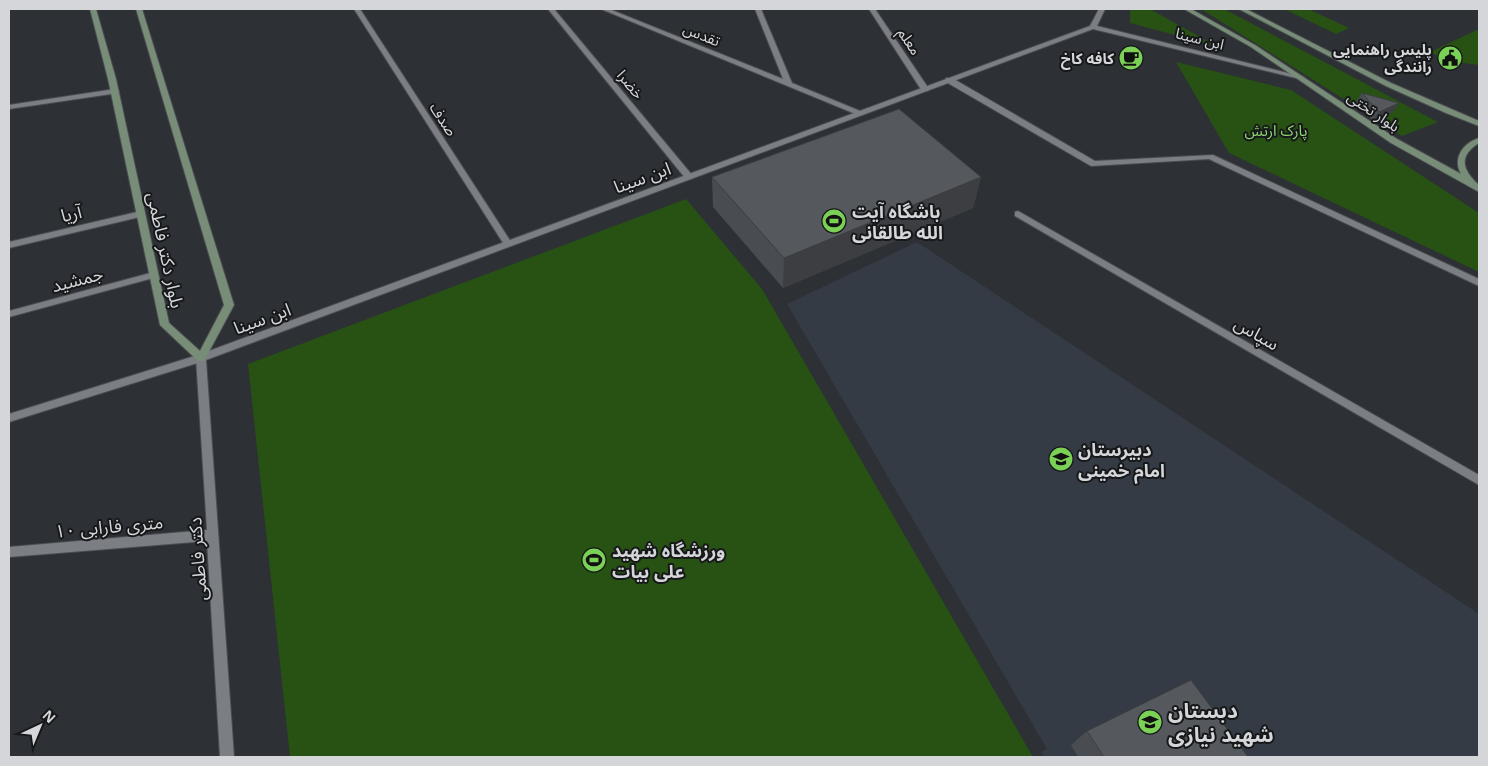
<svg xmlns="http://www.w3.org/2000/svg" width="1488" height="766" font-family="'Noto Sans','Noto Sans Arabic',sans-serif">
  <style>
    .built { fill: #343b44 }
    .green { fill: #275213 }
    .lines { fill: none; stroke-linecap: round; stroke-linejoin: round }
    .service-casing { stroke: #4b4d51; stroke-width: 2 }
    .minor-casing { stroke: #4b4d51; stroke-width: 2 }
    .tertiary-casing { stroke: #4b4d51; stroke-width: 2 }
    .secondary-casing { stroke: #4b4d51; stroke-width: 2 }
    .service { fill: #7b7e83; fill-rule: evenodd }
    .minor { fill: #7b7e83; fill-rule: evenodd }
    .tertiary { fill: #7b7e83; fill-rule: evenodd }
    .secondary { fill: #788d77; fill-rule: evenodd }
    .wall { fill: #494c50 }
    .shaded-wall { fill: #3c3e41 }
    .building { fill: #55585d; stroke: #3c3e41 }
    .labels { text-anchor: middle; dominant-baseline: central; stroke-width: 4; stroke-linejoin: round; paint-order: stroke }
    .far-street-label { font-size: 15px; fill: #d4d6d9; stroke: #17181a }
    .far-poi-label { font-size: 15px; font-weight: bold; fill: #d4d6d9; stroke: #17181a; text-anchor: end }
    .far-park-label { font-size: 15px; fill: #90d973; stroke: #17181a }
    .street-label { font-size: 18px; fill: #d4d6d9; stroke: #17181a }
    .poi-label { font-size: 18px; font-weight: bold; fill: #d4d6d9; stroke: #17181a; text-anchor: start }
    .near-poi-label { font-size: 21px; font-weight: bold; fill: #d4d6d9; stroke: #17181a; text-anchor: start }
  </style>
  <rect width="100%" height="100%" fill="#2d3035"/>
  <!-- built -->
  <polygon class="built" points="917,242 1479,614 1479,757 1044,757 1041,752 1047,749 787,304"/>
  <!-- green -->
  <g class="green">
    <polygon points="1130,9 1150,9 1216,46 1130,23"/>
    <polygon points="1201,9 1224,9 1438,122 1402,136"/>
    <polygon points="1284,9 1308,9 1349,28 1336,34"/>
    <polygon points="1479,29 1479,65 1449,61 1430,52"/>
    <polygon points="1176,62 1291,90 1479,213 1479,272 1229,153"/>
    <polygon points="686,199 762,289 1033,757 290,757 248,364"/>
  </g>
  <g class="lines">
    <defs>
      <polygon id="service" points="201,354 206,358 204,361 9,422 9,414"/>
      <g id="minor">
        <polygon points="354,9 360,9 511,242 512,244 511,246 505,246"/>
        <polygon points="548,9 554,9 692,175 692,179 686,179"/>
        <polygon points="601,9 609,9 783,79 755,9 761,9 792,83 865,113 861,115 858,115"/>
        <polygon points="869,9 875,9 929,89 928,91 922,91"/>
        <polygon points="946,78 952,78 1095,161 1213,155 1479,279 1479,286 1209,159 1091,166 946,82"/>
        <polygon points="141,211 145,214 144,216 9,248 9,242"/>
        <polygon points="1018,211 1479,475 1479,485 1015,216 1015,212"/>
        <polygon points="154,272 158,275 157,277 9,317 9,311"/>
      </g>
      <g id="tertiary">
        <polygon points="1099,9 1105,9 1097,26 1304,77 1300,79 1093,29 206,360 234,757 220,757 207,541 9,557 9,547 207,530 196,358 198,355 1090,26"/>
        <polygon points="115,89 119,91 118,93 9,109 9,105"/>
      </g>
      <g id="secondary">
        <polygon points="90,9 96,9 116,79 169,323 200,351 224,305 136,9 142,9 234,305 204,361 198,361 160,325 108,79"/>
        <path d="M1184 9H1191L1255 45 1397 139 1461 174C1452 158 1463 143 1479 138V143C1458 156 1462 170 1479 185V192L1391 143 1251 47Z"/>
        <polygon points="1239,9 1246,9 1391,83 1479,121 1479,126 1446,113 1386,86"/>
      </g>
    </defs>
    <!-- service casing -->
    <use href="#service" class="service-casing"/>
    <!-- minor casing -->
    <use href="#minor" class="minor-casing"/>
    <!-- tertiary casing -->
    <use href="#tertiary" class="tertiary-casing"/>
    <!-- secondary casing -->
    <use href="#secondary" class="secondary-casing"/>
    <!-- service -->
    <use href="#service" class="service"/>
    <!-- minor -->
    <use href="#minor" class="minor"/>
    <!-- tertiary -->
    <use href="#tertiary" class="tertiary"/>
    <!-- secondary -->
    <use href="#secondary" class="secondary"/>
  </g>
  <!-- wall -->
  <g class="wall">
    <polygon points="1362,93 1393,112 1373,121 1356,102"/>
    <polygon points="712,177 981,177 973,208 783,288 713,207"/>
    <polygon points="1087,731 1248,757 1078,757 1071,745"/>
  </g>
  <!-- shaded-wall -->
  <g class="shaded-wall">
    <polygon points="1399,103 1393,112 1373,121 1379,112"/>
    <polygon points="981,177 973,208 783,288 784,258"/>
  </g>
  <!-- building -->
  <g class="building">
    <polygon points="1362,93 1399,103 1379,112"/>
    <polygon points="899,109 981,177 784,258 712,177"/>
    <polygon points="1191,680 1248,757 1104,757 1087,731"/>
  </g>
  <!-- icons -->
  <defs>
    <symbol id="cafe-disc" viewBox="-11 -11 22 22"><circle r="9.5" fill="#7bd156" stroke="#17181a"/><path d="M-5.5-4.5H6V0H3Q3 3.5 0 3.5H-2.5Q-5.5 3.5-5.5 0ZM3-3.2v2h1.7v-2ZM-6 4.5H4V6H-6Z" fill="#111"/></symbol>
    <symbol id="civic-disc" viewBox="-11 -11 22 22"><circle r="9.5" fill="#7bd156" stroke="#17181a"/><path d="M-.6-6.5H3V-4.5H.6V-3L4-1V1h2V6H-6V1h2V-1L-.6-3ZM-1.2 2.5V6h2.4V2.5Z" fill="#111"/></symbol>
    <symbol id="stadium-disc" viewBox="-11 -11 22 22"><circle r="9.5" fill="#7bd156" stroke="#17181a"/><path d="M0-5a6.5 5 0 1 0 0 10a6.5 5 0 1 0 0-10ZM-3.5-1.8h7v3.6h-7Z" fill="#111"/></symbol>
    <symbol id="school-disc" viewBox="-11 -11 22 22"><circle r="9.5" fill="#7bd156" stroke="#17181a"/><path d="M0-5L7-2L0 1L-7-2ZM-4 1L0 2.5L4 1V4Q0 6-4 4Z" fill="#111"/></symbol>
  </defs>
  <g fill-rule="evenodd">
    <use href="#cafe-disc" x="1117" y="44" width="28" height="28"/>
    <use href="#civic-disc" x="1436" y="44" width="28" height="28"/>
    <use href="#stadium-disc" x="820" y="207" width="28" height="28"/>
    <use href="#school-disc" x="1047" y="445" width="28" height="28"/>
    <use href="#stadium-disc" x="580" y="546" width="28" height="28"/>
    <use href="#school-disc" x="1136" y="708" width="28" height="28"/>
  </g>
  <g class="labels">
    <!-- far-street labels -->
    <g class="far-street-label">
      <text transform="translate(702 34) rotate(22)">تقدس</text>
      <text transform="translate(1200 38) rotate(14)">ابن سینا</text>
      <text transform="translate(910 41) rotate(56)">معلم</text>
      <text transform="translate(631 84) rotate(50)">خضرا</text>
      <text transform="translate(1374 111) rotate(34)">بلوار تختی</text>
      <text transform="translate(444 119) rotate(57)">صدف</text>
    </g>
    <!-- far-poi labels -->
    <g class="far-poi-label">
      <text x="1432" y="49">پلیس راهنمایی<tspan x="1432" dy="17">رانندگی</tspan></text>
      <text x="1114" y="58">کافه کاخ</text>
    </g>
    <!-- far-park labels -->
    <g class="far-park-label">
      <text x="1276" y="130">پارک ارتش</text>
    </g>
    <!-- street labels -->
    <g class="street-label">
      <text transform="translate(642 177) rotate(-20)">ابن سینا</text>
      <text transform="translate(71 213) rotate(-13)">آریا</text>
      <text transform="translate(166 250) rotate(78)">بلوار دکتر فاطمی</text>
      <text transform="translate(77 279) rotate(-15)">جمشید</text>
      <text transform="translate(262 318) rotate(-20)">ابن سینا</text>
      <text transform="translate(1257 333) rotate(30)">سپاس</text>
      <text transform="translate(109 526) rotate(-5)">۱۰ متری فارابی</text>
      <text transform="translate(197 559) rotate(-94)">دکتر فاطمی</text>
    </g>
    <!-- poi labels -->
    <g class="poi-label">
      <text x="852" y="211">باشگاه آیت<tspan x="852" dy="21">الله طالقانی</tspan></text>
      <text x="1078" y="449">دبیرستان<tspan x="1078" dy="21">امام خمینی</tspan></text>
      <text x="612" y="550">ورزشگاه شهید<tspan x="612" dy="21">علی بیات</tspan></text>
    </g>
    <!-- near-poi labels -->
    <g class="near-poi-label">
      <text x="1168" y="710">دبستان<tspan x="1168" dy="24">شهید نیازی</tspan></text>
    </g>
  </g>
  <!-- border -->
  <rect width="1488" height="766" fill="none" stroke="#d4d6d9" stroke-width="20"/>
  <!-- north arrow -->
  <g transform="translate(40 726) rotate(44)" stroke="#17181a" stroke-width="4" paint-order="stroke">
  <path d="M0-4L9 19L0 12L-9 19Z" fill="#d4d6d9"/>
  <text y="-8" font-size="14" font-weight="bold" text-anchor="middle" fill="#d4d6d9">N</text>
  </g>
</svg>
